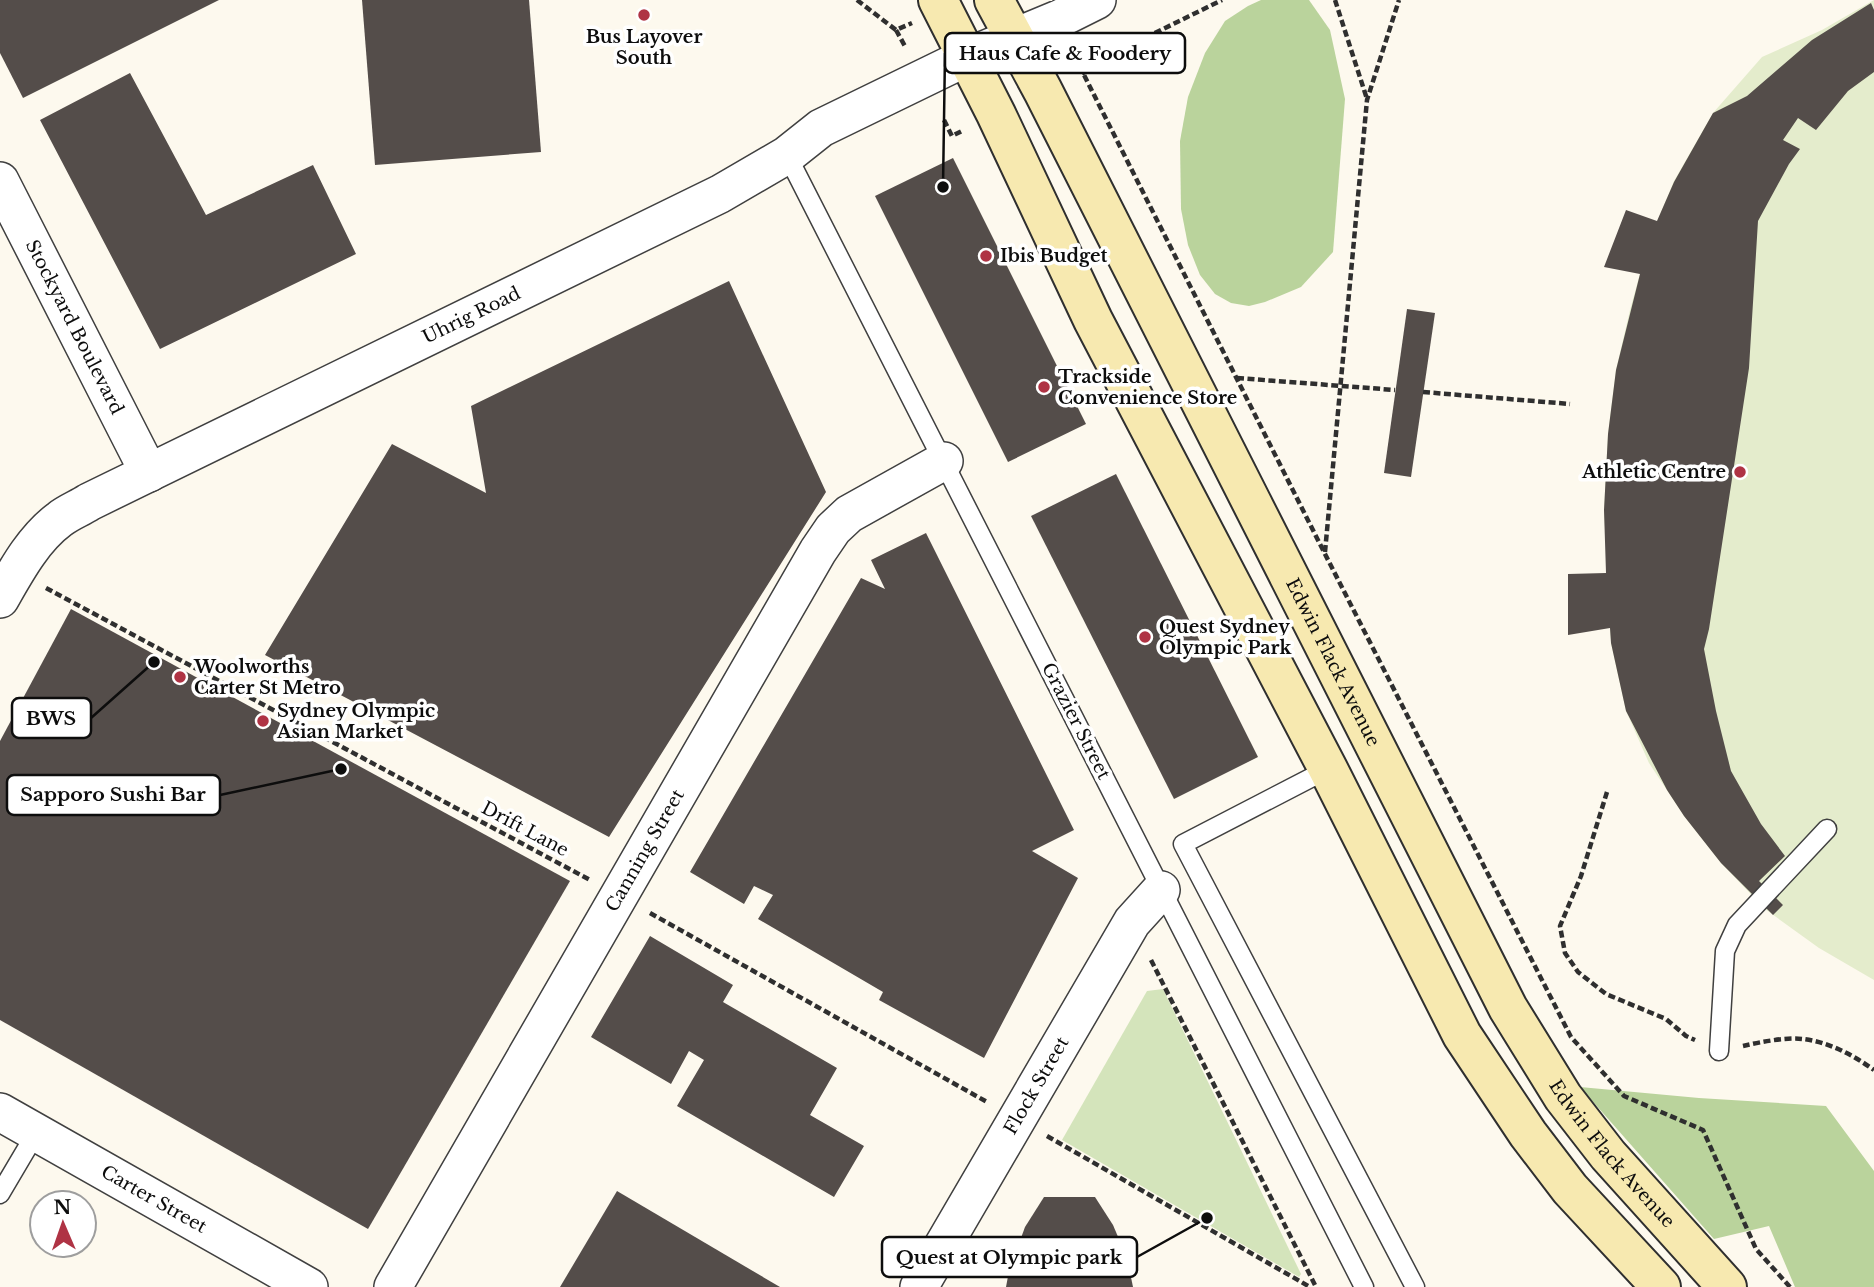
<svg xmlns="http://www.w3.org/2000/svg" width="1874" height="1287" font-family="'Libre Baskerville',serif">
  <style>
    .green { fill: #d4e4bb }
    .forest { fill: #bad39c }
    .pitch { fill: #e4eccc }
    .building { fill: #544d4a }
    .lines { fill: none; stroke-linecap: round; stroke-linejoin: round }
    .lane-casing { stroke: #404040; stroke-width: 21 }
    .street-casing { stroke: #404040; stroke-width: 40 }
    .secondary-casing { stroke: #2f2f2f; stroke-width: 42 }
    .path { stroke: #2f2f2f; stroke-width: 4.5; stroke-dasharray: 7 3.5; stroke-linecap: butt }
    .lane { stroke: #fff; stroke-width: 18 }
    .street { stroke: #fff; stroke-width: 37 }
    .secondary { stroke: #f7e9b0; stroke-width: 38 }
    .poi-dot { fill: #af3344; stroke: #fff; stroke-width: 2.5 }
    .labels { text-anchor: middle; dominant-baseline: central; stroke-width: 7; stroke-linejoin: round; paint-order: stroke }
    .poi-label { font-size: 18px; font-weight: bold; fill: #0d0d0d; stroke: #fff; text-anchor: start }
    .street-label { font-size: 18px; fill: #0d0d0d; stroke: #fff }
    .leader { fill: none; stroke: #0d0d0d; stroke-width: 2.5 }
    .callout-dot { fill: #0d0d0d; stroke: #fff; stroke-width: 2.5 }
    .callout { fill: #fff; stroke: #0d0d0d; stroke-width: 2.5 }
    .callout-label { font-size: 19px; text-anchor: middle; font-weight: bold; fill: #0d0d0d }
  </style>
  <rect width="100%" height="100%" fill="#fdf9ee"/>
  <!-- green -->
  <polygon class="green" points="1163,989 1301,1274 1299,1277 1062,1140 1147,991"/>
  <!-- forest -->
  <g class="forest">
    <polygon points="1261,0 1309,0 1330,30 1345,99 1333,252 1301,287 1265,302 1249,306 1231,303 1215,294 1200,275 1188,245 1181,209 1180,141 1188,97 1205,53 1225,21 1248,6"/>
    <polygon points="1580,1087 1699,1098 1826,1106 1874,1171 1874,1287 1795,1287 1769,1226 1714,1239"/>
  </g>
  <!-- pitch -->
  <polygon class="pitch" points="1874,0 1874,980 1819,948 1765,909 1721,863 1684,816 1649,763 1626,711 1611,643 1604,510 1608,434 1616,370 1630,310 1649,241 1674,181 1713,113 1762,57 1822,30"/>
  <!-- building -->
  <g class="building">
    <polygon points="0,0 219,0 23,98 0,53"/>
    <polygon points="362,0 529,0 541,152 375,165"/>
    <polygon points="1871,3 1874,10 1874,72 1848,91 1816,130 1798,118 1783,140 1800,149 1789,164 1758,221 1749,368 1709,629 1704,649 1716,711 1731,771 1761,824 1785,856 1759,881 1783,905 1773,915 1721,863 1684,816 1667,790 1626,711 1611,643 1610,628 1568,635 1568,574 1606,573 1604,510 1608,434 1616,370 1640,274 1604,267 1626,210 1657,221 1674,182 1713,113 1747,96 1812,40"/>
    <polygon points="130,73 206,215 313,165 356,254 160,349 40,120"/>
    <polygon points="953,158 1086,424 1008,462 875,196"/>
    <polygon points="729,281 826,492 609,837 265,655 392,444 486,493 471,406"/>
    <polygon points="1407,309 1435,313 1411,477 1384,473"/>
    <polygon points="1116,474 1258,757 1174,799 1031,516"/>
    <polygon points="926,533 1074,830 1032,851 1078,878 984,1058 879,1000 883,992 758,919 773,895 754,886 744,904 690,872 861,578 885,589 871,560"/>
    <polygon points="71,609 570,881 368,1229 0,1020 0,741"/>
    <polygon points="650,936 733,985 723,1002 837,1068 810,1115 864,1146 834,1197 677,1106 704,1060 689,1051 671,1084 591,1037"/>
    <polygon points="617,1191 780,1287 560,1287"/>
    <polygon points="1044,1197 1095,1197 1113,1225 1127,1258 1133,1287 1006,1287 1009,1271 1025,1227"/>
  </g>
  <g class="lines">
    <defs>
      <g id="lane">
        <polyline points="787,155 1364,1287"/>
        <polyline points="1328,769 1183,844 1415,1287"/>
        <polyline points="1719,1051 1725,951 1737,925 1827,829"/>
        <polyline points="0,1194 36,1133"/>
      </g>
      <g id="street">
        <path id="s1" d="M0 181 149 473"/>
        <path id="s2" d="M0 599C16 571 33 539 60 519 69 512 80 508 89 502L720 194 787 155 821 128 967 57 1061 18 1097 0"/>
        <path id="s3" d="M0 1112 309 1287"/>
        <path id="s4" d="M393 1287 818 551 833 529 849 514 944 461"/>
        <path id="s5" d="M919 1287 1132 922 1161 890"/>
      </g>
      <g id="secondary">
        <polyline points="938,0 996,114 1093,320 1328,769 1462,1035 1528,1134 1570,1189 1661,1287"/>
        <path id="s6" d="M994 0 1043 91 1508 1008 1563 1097 1608 1155 1727 1287"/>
      </g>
    </defs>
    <!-- lane casing -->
    <use href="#lane" class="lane-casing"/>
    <!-- street casing -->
    <use href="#street" class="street-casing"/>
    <!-- secondary casing -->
    <use href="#secondary" class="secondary-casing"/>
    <!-- path -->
    <g class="path">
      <polyline points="857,0 896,30 912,23"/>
      <polyline points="1335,0 1367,99"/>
      <polyline points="896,30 906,48"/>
      <polyline points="1079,55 1083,73 1325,554 1571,1037 1624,1096 1703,1130 1756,1249 1790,1287"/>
      <polyline points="1082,74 1094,63 1222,0"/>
      <polyline points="944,120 952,136 964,130"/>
      <polyline points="1237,378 1395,390"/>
      <polyline points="1423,392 1570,404"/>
      <polyline points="1325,552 1367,100 1399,0"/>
      <polyline points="46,588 590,880"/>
      <polyline points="1607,792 1581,876 1560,926 1565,953 1578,972 1606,994 1666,1019 1686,1036 1695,1040"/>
      <polyline points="650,913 987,1102"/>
      <polyline points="1151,960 1316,1287"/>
      <path d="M1743 1046C1760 1042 1786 1037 1803 1039 1829 1042 1853 1055 1874 1070"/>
      <polyline points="1047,1136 1310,1287"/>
    </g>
    <!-- lane -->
    <use href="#lane" class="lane"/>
    <!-- street -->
    <use href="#street" class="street"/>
    <!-- secondary -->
    <use href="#secondary" class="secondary"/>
  </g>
  <!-- markers -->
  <g class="poi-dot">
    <circle cx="644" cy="15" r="7"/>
    <circle cx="986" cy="256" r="7"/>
    <circle cx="1044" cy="387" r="7"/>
    <circle cx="1740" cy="472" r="7"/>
    <circle cx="1145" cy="637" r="7"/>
    <circle cx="180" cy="677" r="7"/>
    <circle cx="263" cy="721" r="7"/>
  </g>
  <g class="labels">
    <!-- poi labels -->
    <g class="poi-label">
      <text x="644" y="37" text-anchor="middle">Bus Layover<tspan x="644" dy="21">South</tspan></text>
      <text x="1000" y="256">Ibis Budget</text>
      <text x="1058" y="377">Trackside<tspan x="1058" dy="21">Convenience Store</tspan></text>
      <text x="1726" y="472" text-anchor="end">Athletic Centre</text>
      <text x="1159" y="627">Quest Sydney<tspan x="1159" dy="21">Olympic Park</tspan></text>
      <text x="194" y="667">Woolworths<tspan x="194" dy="21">Carter St Metro</tspan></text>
      <text x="277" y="711">Sydney Olympic<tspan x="277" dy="21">Asian Market</tspan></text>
    </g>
    <!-- street labels -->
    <g class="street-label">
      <text stroke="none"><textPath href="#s2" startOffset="560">Uhrig Road</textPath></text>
      <text stroke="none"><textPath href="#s1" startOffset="164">Stockyard Boulevard</textPath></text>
      <text stroke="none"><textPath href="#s6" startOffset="744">Edwin Flack Avenue</textPath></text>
      <text transform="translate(1076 721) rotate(63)">Grazier Street</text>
      <text transform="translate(525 829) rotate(28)">Drift Lane</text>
      <text stroke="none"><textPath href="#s4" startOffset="504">Canning Street</textPath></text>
      <text stroke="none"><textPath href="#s5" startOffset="233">Flock Street</textPath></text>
      <text stroke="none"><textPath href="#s6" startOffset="1311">Edwin Flack Avenue</textPath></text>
      <text stroke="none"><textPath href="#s3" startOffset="177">Carter Street</textPath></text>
    </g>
  </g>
  <!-- callouts -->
  <path class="leader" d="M943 187L945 53M154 662L91 718M341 769L220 795M1207 1218L1137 1257"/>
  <g class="callout-dot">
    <circle cx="943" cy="187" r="7"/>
    <circle cx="154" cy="662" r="7"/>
    <circle cx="341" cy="769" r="7"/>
    <circle cx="1207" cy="1218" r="7"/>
  </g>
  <g class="callout">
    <rect x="945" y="33" width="240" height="40" rx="7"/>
    <rect x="12" y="698" width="79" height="40" rx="7"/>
    <rect x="7" y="775" width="213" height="40" rx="7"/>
    <rect x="882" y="1237" width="255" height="40" rx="7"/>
  </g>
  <g class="callout-label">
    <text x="1065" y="60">Haus Cafe &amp; Foodery</text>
    <text x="51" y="725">BWS</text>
    <text x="113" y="801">Sapporo Sushi Bar</text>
    <text x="1009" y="1264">Quest at Olympic park</text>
  </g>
  <!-- north arrow -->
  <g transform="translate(63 1224) rotate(358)"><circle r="33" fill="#ffffff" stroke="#9e9e9e" stroke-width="2"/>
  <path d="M0-5L12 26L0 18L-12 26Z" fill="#af3344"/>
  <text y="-10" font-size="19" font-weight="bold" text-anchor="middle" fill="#0d0d0d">N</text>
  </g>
</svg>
